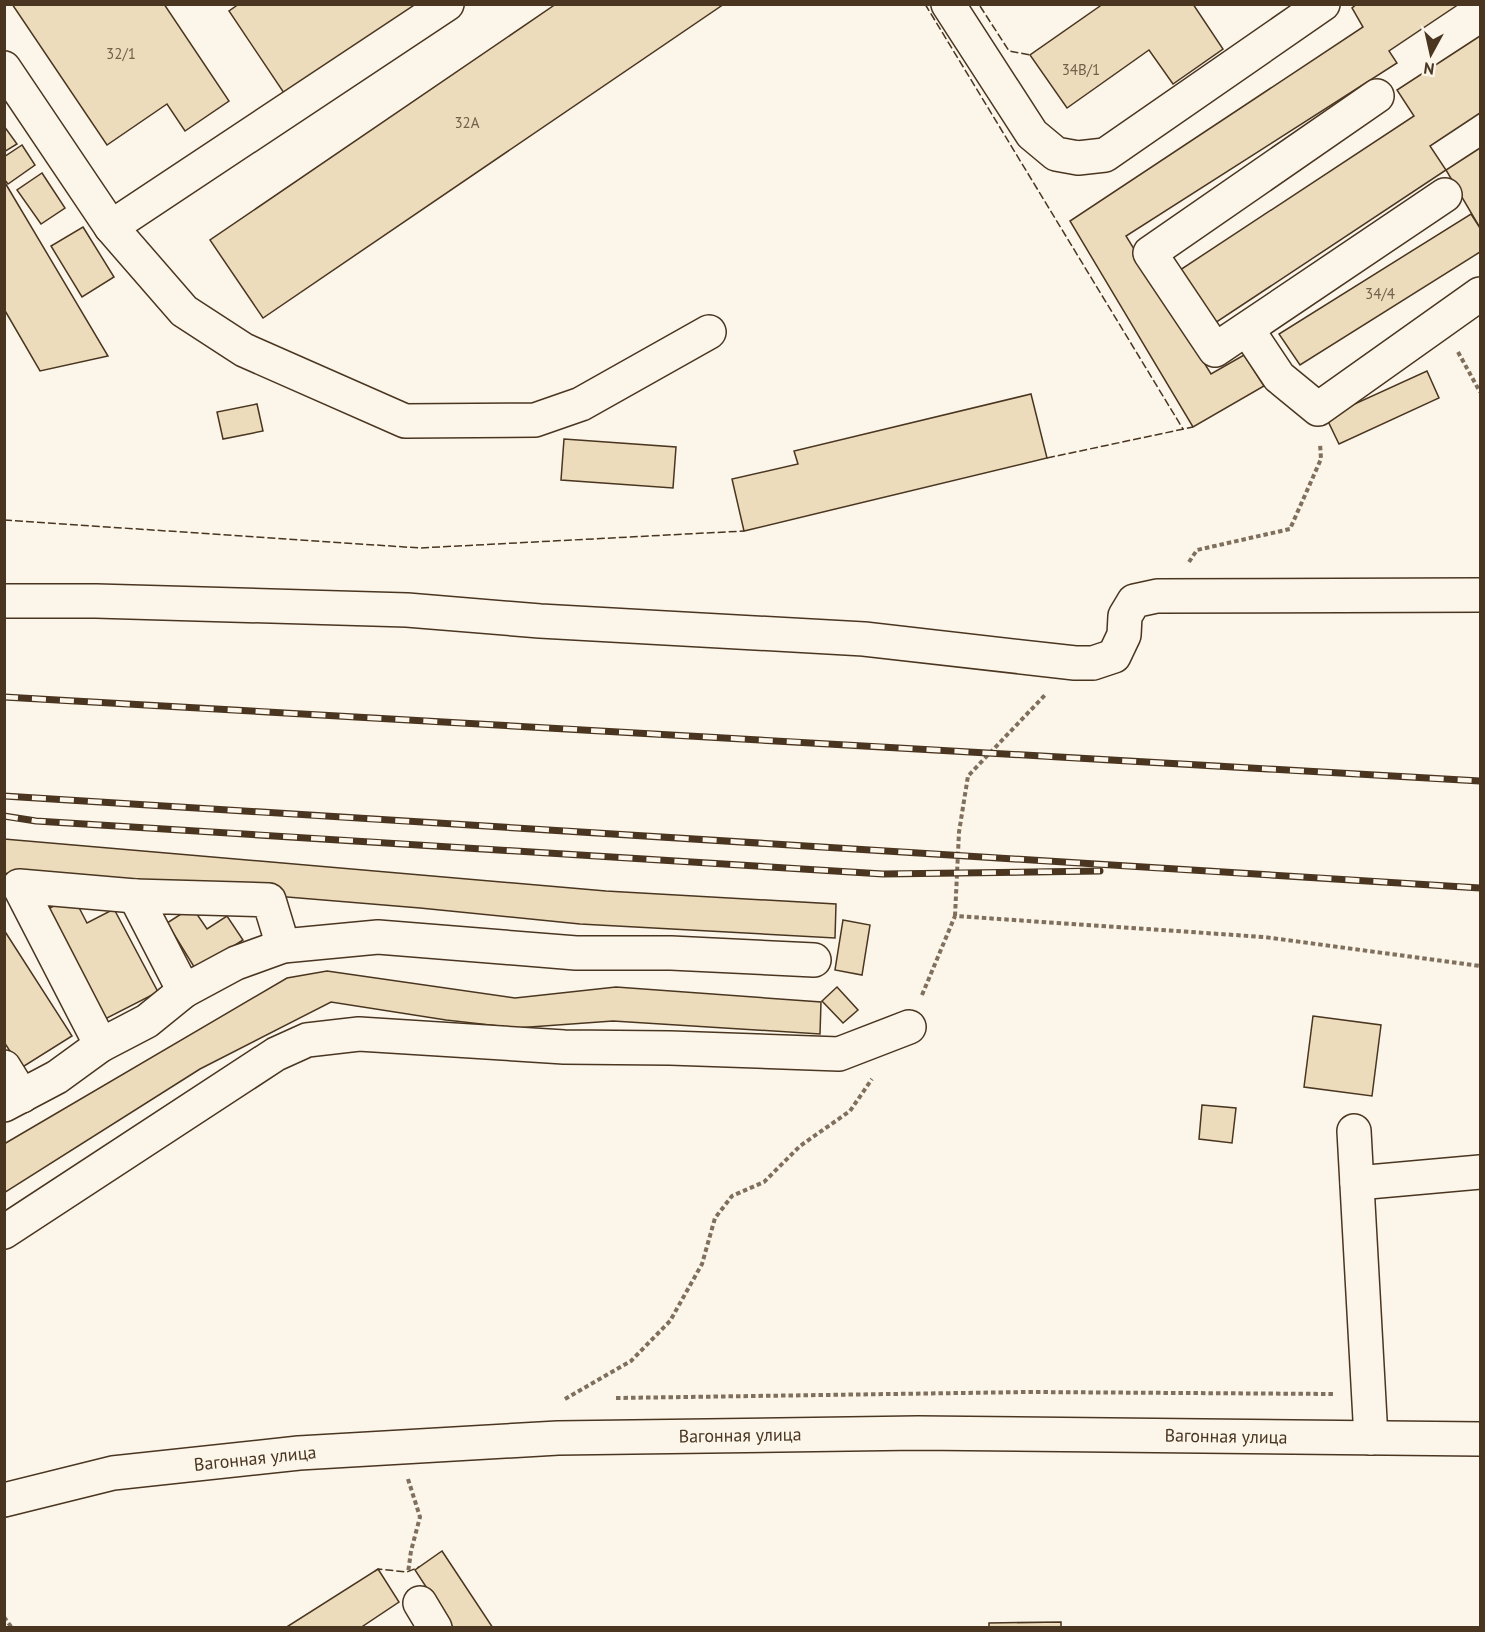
<svg xmlns="http://www.w3.org/2000/svg" width="1485" height="1632" font-family="'PT Sans',sans-serif">
  <style>
    .building { fill: #ecdcbc; stroke: #4a3520; stroke-width: 1.5 }
    .lines { fill: none; stroke-linecap: round; stroke-linejoin: round }
    .minor-casing { stroke: #4a3520; stroke-width: 36 }
    .path { stroke: #7f6f5c; stroke-width: 4; stroke-dasharray: 4.5 3; stroke-linecap: butt }
    .minor { stroke: #fbf6e9; stroke-width: 33 }
    .rail-casing { stroke: #4a3520; stroke-width: 7 }
    .rail { stroke: #fbf6e9; stroke-width: 4.5; stroke-dasharray: 14; stroke-linecap: butt }
    .fence { stroke: #4a3520; stroke-width: 1.5; stroke-dasharray: 8 3; stroke-linecap: butt }
    .labels { text-anchor: middle; dominant-baseline: central; stroke-width: 4.5; stroke-linejoin: round; paint-order: stroke }
    .number-label { font-size: 15px; fill: #725f47 }
    .street-label { font-size: 18px; fill: #4a3520; stroke: #fbf6e9 }
  </style>
  <rect width="100%" height="100%" fill="#fbf6e9"/>
  <!-- building -->
  <g class="building">
    <polygon points="12,4 164,4 229,101 185,131 167,104 107,145"/>
    <polygon points="239,4 419,4 284,93 229,11"/>
    <polygon points="556,4 724,4 263,318 210,240"/>
    <polygon points="1103,4 1193,4 1223,49 1173,84 1149,50 1067,108 1030,55"/>
    <polygon points="1357,4 1459,4 1389,51 1397,63 1126,236 1211,374 1244,355 1264,386 1193,427 1070,221 1363,27 1352,8"/>
    <polygon points="1480,36 1480,113 1430,146 1446,170 1212,325 1177,272 1414,116 1397,90"/>
    <polygon points="4,126 17,144 4,152"/>
    <polygon points="22,145 35,165 8,184 4,179 4,157"/>
    <polygon points="1480,148 1480,228 1446,170"/>
    <polygon points="42,173 65,208 41,224 17,190"/>
    <polygon points="4,181 108,356 40,371 4,309"/>
    <polygon points="1471,214 1480,228 1480,252 1300,365 1279,334"/>
    <polygon points="83,227 114,277 82,297 51,246"/>
    <polygon points="1427,371 1439,398 1339,444 1326,417"/>
    <polygon points="1031,394 1047,458 744,531 732,479 798,464 794,451"/>
    <polygon points="257,404 263,431 223,439 217,412"/>
    <polygon points="564,439 676,447 673,488 561,480"/>
    <polygon points="4,839 606,891 836,904 835,938 580,924 420,908 10,874 4,873"/>
    <polygon points="73,896 87,923 114,909 158,992 105,1019 48,909"/>
    <polygon points="192,907 207,929 227,916 243,940 196,970 167,923"/>
    <polygon points="843,920 870,925 862,975 835,970"/>
    <polygon points="4,930 72,1036 21,1068 4,1042"/>
    <polygon points="327,971 515,998 616,987 821,1002 820,1034 613,1021 516,1028 446,1020 331,1002 200,1069 4,1193 4,1144 287,978"/>
    <polygon points="837,987 858,1010 843,1023 822,1001"/>
    <polygon points="1313,1016 1381,1025 1372,1096 1304,1087"/>
    <polygon points="1202,1105 1236,1108 1232,1143 1199,1139"/>
    <polygon points="442,1551 493,1628 453,1628 415,1570"/>
    <polygon points="378,1569 399,1602 360,1628 285,1628"/>
    <polygon points="1061,1622 1061,1628 989,1628 989,1623"/>
  </g>
  <g class="lines">
    <defs>
      <g id="minor">
        <polyline points="948,4 1032,134 1056,154 1078,158 1105,155 1323,4"/>
        <polyline points="4,68 111,227 184,311 244,350 405,421 535,420 581,404 709,332"/>
        <polyline points="1377,96 1150,253 1215,350 1445,195"/>
        <polyline points="111,227 447,4"/>
        <polyline points="1247,329 1279,377 1318,409 1480,294"/>
        <polyline points="4,601 96,601 407,610 540,621 864,639 1075,663 1093,663 1114,656 1124,635 1125,616 1134,601 1157,596 1480,595"/>
        <polyline points="184,991 135,896 269,900 283,946"/>
        <polyline points="101,1045 19,886 135,896"/>
        <polyline points="4,1067 22,1096"/>
        <polyline points="4,1105 57,1077 101,1045 147,1021 184,991 236,963 283,946 378,937 576,953 671,953 814,960"/>
        <polyline points="1354,1131 1371,1438"/>
        <polyline points="1357,1183 1480,1172"/>
        <polyline points="4,1232 276,1054 307,1040 359,1034 564,1047 670,1048 839,1054 909,1027"/>
        <polyline points="4,1500 113,1473 299,1453 558,1438 918,1433 1480,1439"/>
        <polyline points="420,1603 435,1628"/>
      </g>
    </defs>
    <!-- minor casing -->
    <use href="#minor" class="minor-casing"/>
    <!-- path -->
    <g class="path">
      <polyline points="1458,352 1480,392"/>
      <polyline points="1189,562 1197,550 1290,529 1321,459 1320,443"/>
      <polyline points="955,916 959,832 968,776 1046,694"/>
      <polyline points="922,995 955,916 1264,937 1480,966"/>
      <polyline points="616,1398 1029,1392 1335,1394"/>
      <polyline points="565,1399 631,1361 670,1321 702,1264 715,1218 732,1196 764,1182 800,1146 850,1111 872,1079"/>
      <polyline points="408,1479 420,1517 411,1551 408,1573"/>
      <polyline points="4,1617 12,1628"/>
    </g>
    <!-- minor -->
    <use href="#minor" class="minor"/>
    <defs>
      <g id="rail">
        <polyline points="4,697 1480,781"/>
        <polyline points="4,796 1480,888"/>
        <polyline points="4,816 36,821 883,874 1100,871"/>
      </g>
    </defs>
    <!-- rail casing -->
    <use href="#rail" class="rail-casing"/>
    <!-- rail -->
    <use href="#rail" class="rail"/>
    <!-- fence -->
    <g class="fence">
      <polyline points="925,4 1183,429"/>
      <polyline points="980,6 1009,51 1030,55"/>
      <polyline points="1047,458 1193,427"/>
      <polyline points="4,520 420,548 744,531"/>
      <polyline points="375,1571 378,1569 407,1572 419,1567"/>
    </g>
  </g>
  <g class="labels">
    <!-- number labels -->
    <g class="number-label">
      <text x="121" y="53">32/1</text>
      <text x="1081" y="69">34В/1</text>
      <text x="467" y="122">32А</text>
      <text x="1380" y="293">34/4</text>
    </g>
    <!-- street labels -->
    <g class="street-label">
      <text transform="translate(740 1435) rotate(-1)">Вагонная улица</text>
      <text transform="translate(1226 1436) rotate(1)">Вагонная улица</text>
      <text transform="translate(255 1458) rotate(-6)">Вагонная улица</text>
    </g>
  </g>
  <!-- border -->
  <rect width="1485" height="1632" fill="none" stroke="#4a3520" stroke-width="12"/>
  <!-- north arrow -->
  <g transform="translate(1431 54) rotate(188)" stroke="#fbf6e9" stroke-width="4.5" paint-order="stroke">
  <path d="M0-4.5L10 22L0 15L-10 22Z" fill="#4a3520"/>
  <text y="-9" font-size="16" font-weight="bold" text-anchor="middle" fill="#4a3520">N</text>
  </g>
</svg>
